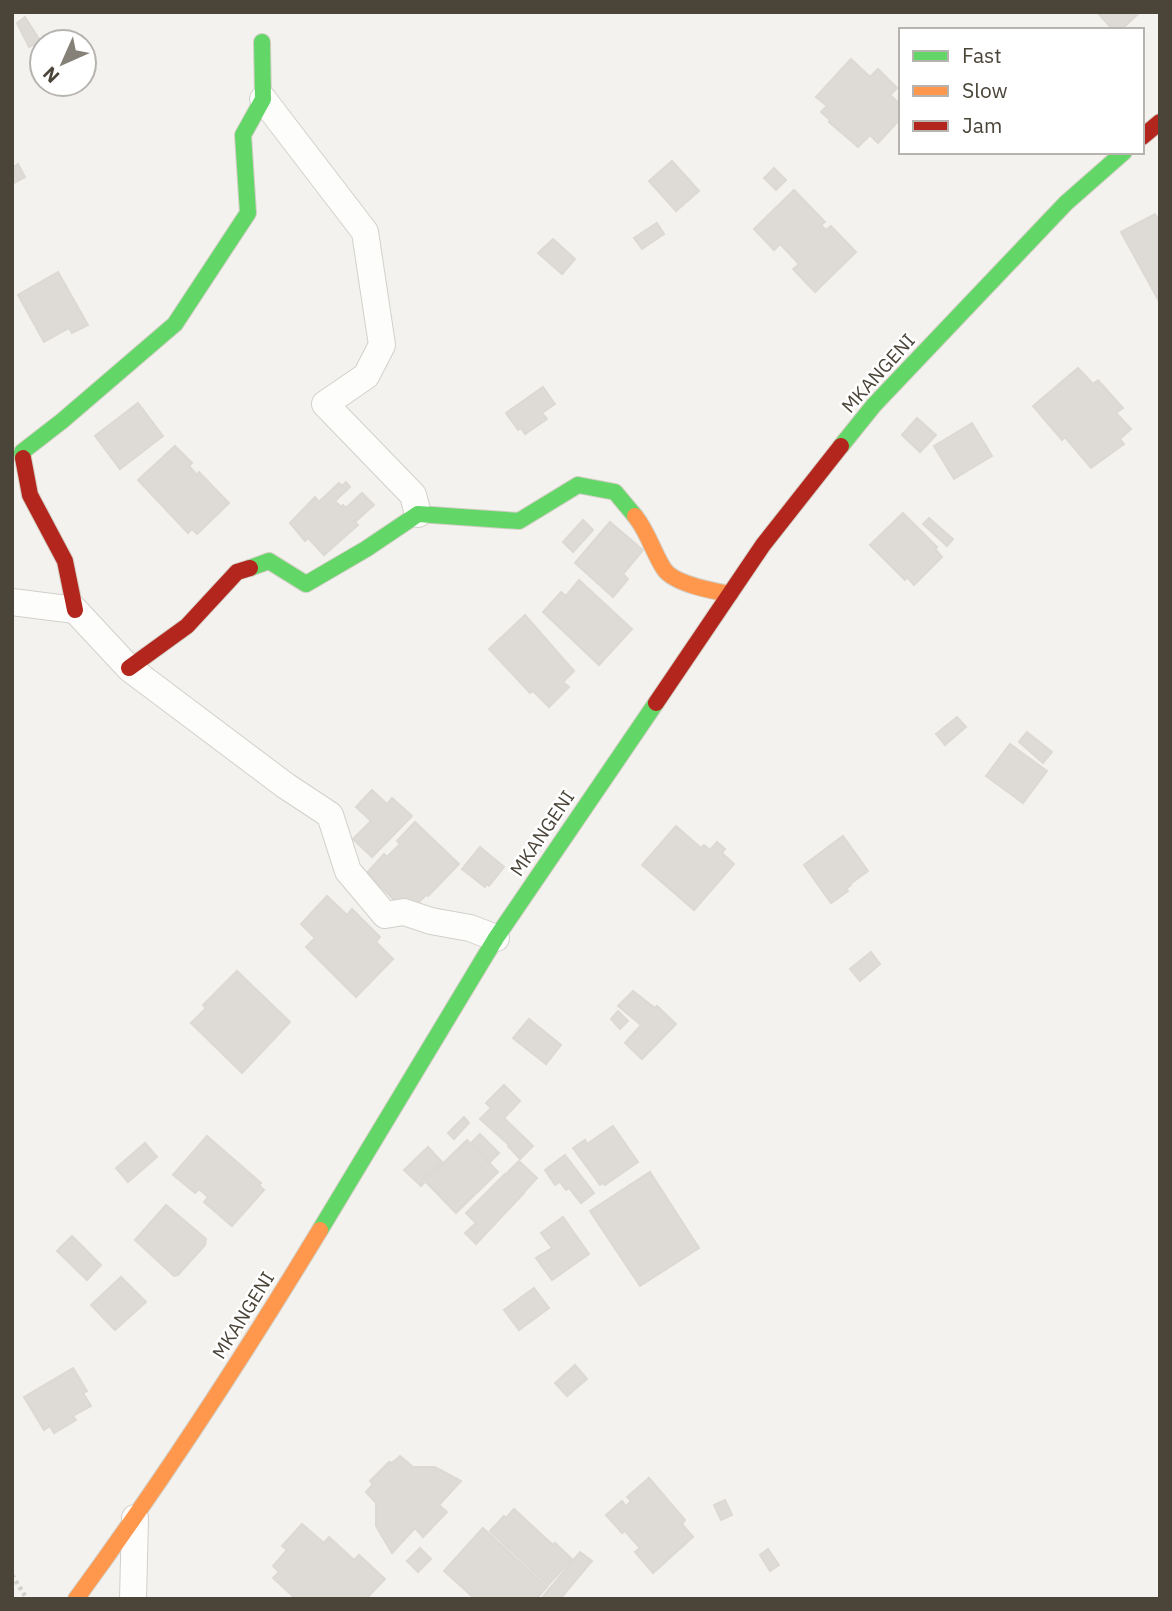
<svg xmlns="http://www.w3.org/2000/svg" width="1172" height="1611" font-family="'IBM Plex Sans',sans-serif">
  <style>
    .building { fill: #dedbd6; stroke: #dcd9d4; stroke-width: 2 }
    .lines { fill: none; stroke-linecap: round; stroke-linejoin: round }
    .street-casing { stroke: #d2d0cb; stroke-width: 28 }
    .fast-casing { stroke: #d3cfc5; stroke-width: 18 }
    .slow-casing { stroke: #d3cfc5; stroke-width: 18 }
    .jam-casing { stroke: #d3cfc5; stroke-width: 18 }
    .path { stroke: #d3d2cc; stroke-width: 4.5; stroke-dasharray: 3.5 3.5; stroke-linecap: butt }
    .street { stroke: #fdfdfc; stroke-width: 26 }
    .fast { stroke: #63d668; stroke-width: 16 }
    .slow { stroke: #ff974d; stroke-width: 16 }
    .jam { stroke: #b3261e; stroke-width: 16 }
    .labels { text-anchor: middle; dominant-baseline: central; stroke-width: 5; stroke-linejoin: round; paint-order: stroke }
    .street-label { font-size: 19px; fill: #4b4439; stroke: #fff }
  </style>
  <rect width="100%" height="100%" fill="#f4f2ee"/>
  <!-- building -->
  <g class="building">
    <polygon points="1097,12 1140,12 1121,30 1113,30"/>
    <polygon points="25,17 41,42 29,47 17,23"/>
    <polygon points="851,59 870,77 878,69 897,88 890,95 901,105 901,118 878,143 870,135 858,147 829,122 830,120 821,112 827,106 816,97"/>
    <polygon points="672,161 699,191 676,211 649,181"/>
    <polygon points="18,164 25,177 12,184 12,168"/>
    <polygon points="774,168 786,180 776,190 764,178"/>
    <polygon points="794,190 825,222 821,225 826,230 831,226 856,252 815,292 793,269 799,264 780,244 774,250 754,229"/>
    <polygon points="1155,214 1160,223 1160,303 1121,232"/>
    <polygon points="657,223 664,234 642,249 634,238"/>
    <polygon points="553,239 575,259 562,274 538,253"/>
    <polygon points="58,272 88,325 72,333 69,328 44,342 18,295"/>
    <polygon points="1078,368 1093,384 1098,380 1123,408 1116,413 1131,429 1120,439 1124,444 1091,468 1065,437 1062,440 1033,406"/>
    <polygon points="543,387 555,404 542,413 547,419 525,434 521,428 518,430 506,413"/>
    <polygon points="138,403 163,436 120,469 95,436"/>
    <polygon points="917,418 936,435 920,452 902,435"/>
    <polygon points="972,423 992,456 954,479 934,446"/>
    <polygon points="175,446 192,463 189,466 197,475 199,472 229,503 197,534 192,529 188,533 138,480"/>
    <polygon points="346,482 350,487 335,501 341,507 343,505 346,508 362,493 374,505 355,522 358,525 324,555 308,538 305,541 290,523 315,497 319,502 339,483 342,486"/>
    <polygon points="903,513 937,547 935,549 942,557 914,585 907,577 905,580 870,545"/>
    <polygon points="929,518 953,539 947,546 923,524"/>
    <polygon points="583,520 593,530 573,552 563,542"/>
    <polygon points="610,522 643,550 623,574 628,579 613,597 575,563"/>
    <polygon points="579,580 632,629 599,665 543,612 561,592 566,596"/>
    <polygon points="525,615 574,671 563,682 569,687 549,707 533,691 530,693 489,649"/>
    <polygon points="957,717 966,727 945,745 936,734"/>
    <polygon points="1027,732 1052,752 1043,763 1019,742"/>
    <polygon points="1010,744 1047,771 1023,803 986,776"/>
    <polygon points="372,790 387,804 392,798 412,816 372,857 353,839 371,821 356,807"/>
    <polygon points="415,822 459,864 428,896 426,895 413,908 402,897 396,902 367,873 384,854 387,857 400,844 397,841"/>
    <polygon points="676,826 701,848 704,845 710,850 717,842 725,849 722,853 734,864 694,910 642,865"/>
    <polygon points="843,836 868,871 850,884 851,885 846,889 848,891 831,903 804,865"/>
    <polygon points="480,847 504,867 489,886 486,884 485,887 462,869"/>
    <polygon points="327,896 347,915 352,909 380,937 376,942 393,959 356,997 306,947 315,938 301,924"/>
    <polygon points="871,952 880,964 860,981 850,969"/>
    <polygon points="237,971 290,1022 242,1073 191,1023 206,1008 203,1005"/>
    <polygon points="633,991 655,1008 657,1006 676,1024 642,1059 625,1043 641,1025 618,1006"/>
    <polygon points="618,1011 628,1021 620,1029 611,1019"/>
    <polygon points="529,1019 561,1045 546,1064 513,1038"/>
    <polygon points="504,1085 520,1101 504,1118 533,1146 520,1159 508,1146 509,1145 480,1119 491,1108 486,1103"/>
    <polygon points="464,1117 469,1123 454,1139 448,1133"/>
    <polygon points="613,1126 638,1162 605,1185 603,1183 600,1185 573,1148 585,1140 587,1144"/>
    <polygon points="480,1134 499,1153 490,1162 471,1143"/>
    <polygon points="207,1136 261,1183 259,1185 264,1190 232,1226 204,1202 208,1197 199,1189 195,1193 173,1175"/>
    <polygon points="467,1140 498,1172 456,1213 425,1181"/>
    <polygon points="145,1143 157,1157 128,1182 116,1168"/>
    <polygon points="428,1147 442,1162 422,1181 424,1183 421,1186 404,1170"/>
    <polygon points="565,1155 594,1193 581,1203 569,1188 566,1190 560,1182 555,1185 545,1170"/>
    <polygon points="519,1161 537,1178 525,1191 507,1173"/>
    <polygon points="650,1172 699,1248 640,1286 590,1211"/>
    <polygon points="505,1174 524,1193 476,1244 465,1233 476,1223 466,1213"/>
    <polygon points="166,1205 206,1239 205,1245 178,1275 174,1276 135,1240"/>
    <polygon points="563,1217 589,1254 552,1280 536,1258 552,1248 541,1233"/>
    <polygon points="72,1236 101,1265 87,1280 57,1251"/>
    <polygon points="121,1277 146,1302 115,1330 91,1305"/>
    <polygon points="534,1288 549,1308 519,1330 504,1310"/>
    <polygon points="575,1365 587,1379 567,1396 555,1383"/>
    <polygon points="73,1368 87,1391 83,1393 91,1406 73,1416 76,1420 54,1433 50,1426 44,1430 24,1397"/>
    <polygon points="400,1456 413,1467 435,1467 461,1481 439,1505 447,1512 423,1537 415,1528 392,1553 376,1526 376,1503 366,1492 373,1484 370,1481 389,1462 392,1463"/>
    <polygon points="649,1478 685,1520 682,1524 693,1537 653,1573 635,1552 640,1548 625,1531 622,1533 606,1515 622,1501 626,1506 631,1501 627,1497"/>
    <polygon points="725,1500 732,1515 721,1520 714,1505"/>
    <polygon points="514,1509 553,1545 555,1543 572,1559 548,1585 490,1531 504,1516 506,1518"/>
    <polygon points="302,1524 324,1543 329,1537 354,1560 359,1555 385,1579 366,1599 296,1599 273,1578 279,1572 273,1566 287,1550 282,1546"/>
    <polygon points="483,1528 547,1587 536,1599 475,1599 444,1571"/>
    <polygon points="420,1548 431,1559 418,1572 407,1561"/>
    <polygon points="768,1549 779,1565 770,1571 760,1555"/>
    <polygon points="580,1552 592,1561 560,1599 541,1599"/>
  </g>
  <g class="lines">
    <defs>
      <g id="street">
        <polyline points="263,99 365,232 382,345 366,376 325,404 413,495 418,514"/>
        <polyline points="12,602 75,610 129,668 286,786 330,815 348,871 385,915 404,912 431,921 470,928 496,938"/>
        <polyline points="133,1599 135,1518"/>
      </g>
      <g id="fast">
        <polyline points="841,446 874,405 1066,203 1124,152"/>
        <polyline points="23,458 22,452 62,421 175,324 248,213 243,135 263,99 262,42"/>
        <polyline points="250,568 269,561 306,584 366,549 418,514 519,521 578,485 615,492 635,516"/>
        <polyline points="320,1230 496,938 656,703"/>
      </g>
      <g id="slow">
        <path d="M635 516C648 532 653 552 664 569 674 584 713 591 730 594"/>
        <path d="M76 1599C164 1479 243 1357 320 1230"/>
      </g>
      <g id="jam">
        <polyline points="1142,137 1160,122"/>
        <polyline points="23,458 30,495 65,561 75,610"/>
        <polyline points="129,668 187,626 237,572 250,568"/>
        <polyline points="656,703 763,545 841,446"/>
      </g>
    </defs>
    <!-- street casing -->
    <use href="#street" class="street-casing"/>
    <!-- fast casing -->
    <use href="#fast" class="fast-casing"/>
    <!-- slow casing -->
    <use href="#slow" class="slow-casing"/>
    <!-- jam casing -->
    <use href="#jam" class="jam-casing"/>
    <!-- path -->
    <polyline class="path" points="12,1575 27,1599"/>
    <!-- street -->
    <use href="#street" class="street"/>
    <!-- fast -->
    <use href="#fast" class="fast"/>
    <!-- slow -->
    <use href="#slow" class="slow"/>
    <!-- jam -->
    <use href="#jam" class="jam"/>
  </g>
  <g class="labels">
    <!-- street labels -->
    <g class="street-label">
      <text transform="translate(878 373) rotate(-48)">MKANGENI</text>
      <text transform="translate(542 833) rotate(-56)">MKANGENI</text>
      <text transform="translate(243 1315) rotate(-58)">MKANGENI</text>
    </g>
  </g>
  <!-- border -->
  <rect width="1172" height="1611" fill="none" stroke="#4b4439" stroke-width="28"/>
  <!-- legend -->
  <rect x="899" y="28" width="245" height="126" fill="#ffffff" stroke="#b7b4b0" stroke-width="2"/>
  <rect x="913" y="51" width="35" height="10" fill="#63d668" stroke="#b7b4b0" stroke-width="2"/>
  <text x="962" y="63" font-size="21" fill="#4b4439">Fast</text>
  <rect x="913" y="86" width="35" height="10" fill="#ff974d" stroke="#b7b4b0" stroke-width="2"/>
  <text x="962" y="98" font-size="21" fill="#4b4439">Slow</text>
  <rect x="913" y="121" width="35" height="10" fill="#b3261e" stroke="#b7b4b0" stroke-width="2"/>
  <text x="962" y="133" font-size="21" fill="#4b4439">Jam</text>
  <!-- north arrow -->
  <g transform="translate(63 63) rotate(225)"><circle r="33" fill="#ffffff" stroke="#b7b4b0" stroke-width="2"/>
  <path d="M0-5L12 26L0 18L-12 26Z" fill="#868178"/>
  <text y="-10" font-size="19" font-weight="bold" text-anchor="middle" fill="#4b4439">N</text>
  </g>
</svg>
